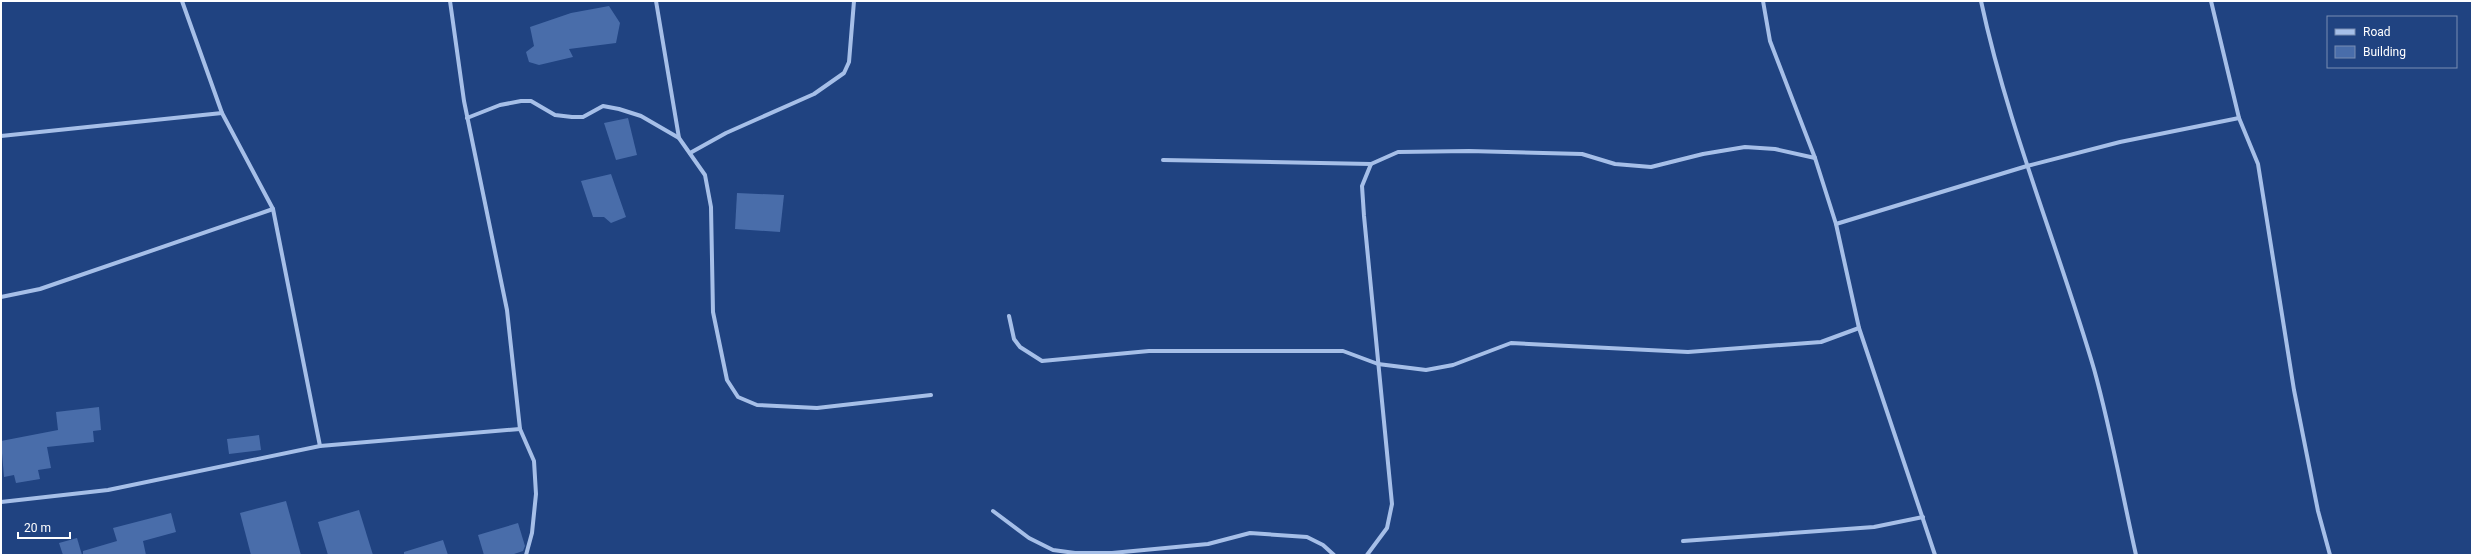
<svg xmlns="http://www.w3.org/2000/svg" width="2473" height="556" font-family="Roboto,sans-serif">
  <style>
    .building { fill: #496daa }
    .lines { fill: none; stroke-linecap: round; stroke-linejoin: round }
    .minor { stroke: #a6bfe8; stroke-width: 4 }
  </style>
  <rect width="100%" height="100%" fill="#204381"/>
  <!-- building -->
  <g class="building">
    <polygon points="609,6 620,23 616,43 569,49 573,57 539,65 529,62 526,52 534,46 530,27 571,13"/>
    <polygon points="628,118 637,155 616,160 604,123"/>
    <polygon points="611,174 626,217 611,223 604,217 593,217 581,181"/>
    <polygon points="737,193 784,195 780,232 735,229"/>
    <polygon points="99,407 101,430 93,431 94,442 47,447 51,468 38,470 40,479 16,483 14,475 4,477 1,441 58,430 56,412"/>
    <polygon points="259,435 261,450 229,454 227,439"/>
    <polygon points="286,501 301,555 251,555 240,513"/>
    <polygon points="359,510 373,555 328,555 318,522"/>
    <polygon points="171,513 176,532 143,541 146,555 83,555 83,551 117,541 113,528"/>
    <polygon points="518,523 525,546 523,551 511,555 484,555 478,535"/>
    <polygon points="77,538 82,555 63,555 59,543"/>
    <polygon points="443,540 448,555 404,555 404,552"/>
  </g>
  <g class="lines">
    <!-- minor -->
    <g class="minor">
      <polyline points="182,1 222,113 273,209 320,446"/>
      <polyline points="450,1 464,101 507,310 520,429 534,461 536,494 532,533 526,555"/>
      <polyline points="656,1 679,138"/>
      <polyline points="1763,1 1770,41 1815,158 1836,224 1859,328 1935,555"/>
      <path d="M1981 1C2008 127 2058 246 2094 369 2111 430 2122 493 2136 555"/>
      <polyline points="467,118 500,105 521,101 531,101 555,115 572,117 583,117 603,106 619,109 641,116 679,138 705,175 711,207 713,312 727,380 738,397 757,405 817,408 931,395"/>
      <polyline points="2239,118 2258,164 2294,390 2318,511 2330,555"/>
      <polyline points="1,136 222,113"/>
      <polyline points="690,153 726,133 814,94 844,73 849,62 854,1"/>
      <polyline points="1163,160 1371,164"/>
      <polyline points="1836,224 2027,166 2120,142 2239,118 2211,1"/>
      <polyline points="1,297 40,289 273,209"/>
      <polyline points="1009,316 1014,339 1020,347 1042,361 1149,351 1343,351 1378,364 1426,370 1453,365 1511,343 1688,352 1821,342 1859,328"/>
      <polyline points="1,502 108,490 320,446 520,429"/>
      <polyline points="993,511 1029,538 1053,550 1075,553 1112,553 1208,544 1250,533 1307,537 1323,545 1334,555"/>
      <polyline points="1683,541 1874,527 1923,517"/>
      <polyline points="1367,555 1387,528 1392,504 1364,216 1362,186 1371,164 1398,152 1469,151 1582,154 1615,164 1651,167 1703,154 1745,147 1775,149 1815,158"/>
    </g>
  </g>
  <!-- border -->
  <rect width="2473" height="556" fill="none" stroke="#ffffff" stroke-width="4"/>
  <!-- legend -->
  <rect x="2327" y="16" width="130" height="52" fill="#204381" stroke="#798eb3"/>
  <rect x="2335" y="29" width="20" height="6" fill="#a6bfe8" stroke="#798eb3"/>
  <text x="2363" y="36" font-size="12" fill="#ffffff">Road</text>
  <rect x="2335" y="46" width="20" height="12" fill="#496daa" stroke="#798eb3"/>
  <text x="2363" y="56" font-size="12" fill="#ffffff">Building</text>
  <!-- scale -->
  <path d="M18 532v6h52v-6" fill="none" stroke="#ffffff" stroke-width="2"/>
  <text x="24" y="532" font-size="12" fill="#ffffff" stroke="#204381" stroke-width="3" paint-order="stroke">20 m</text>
</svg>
